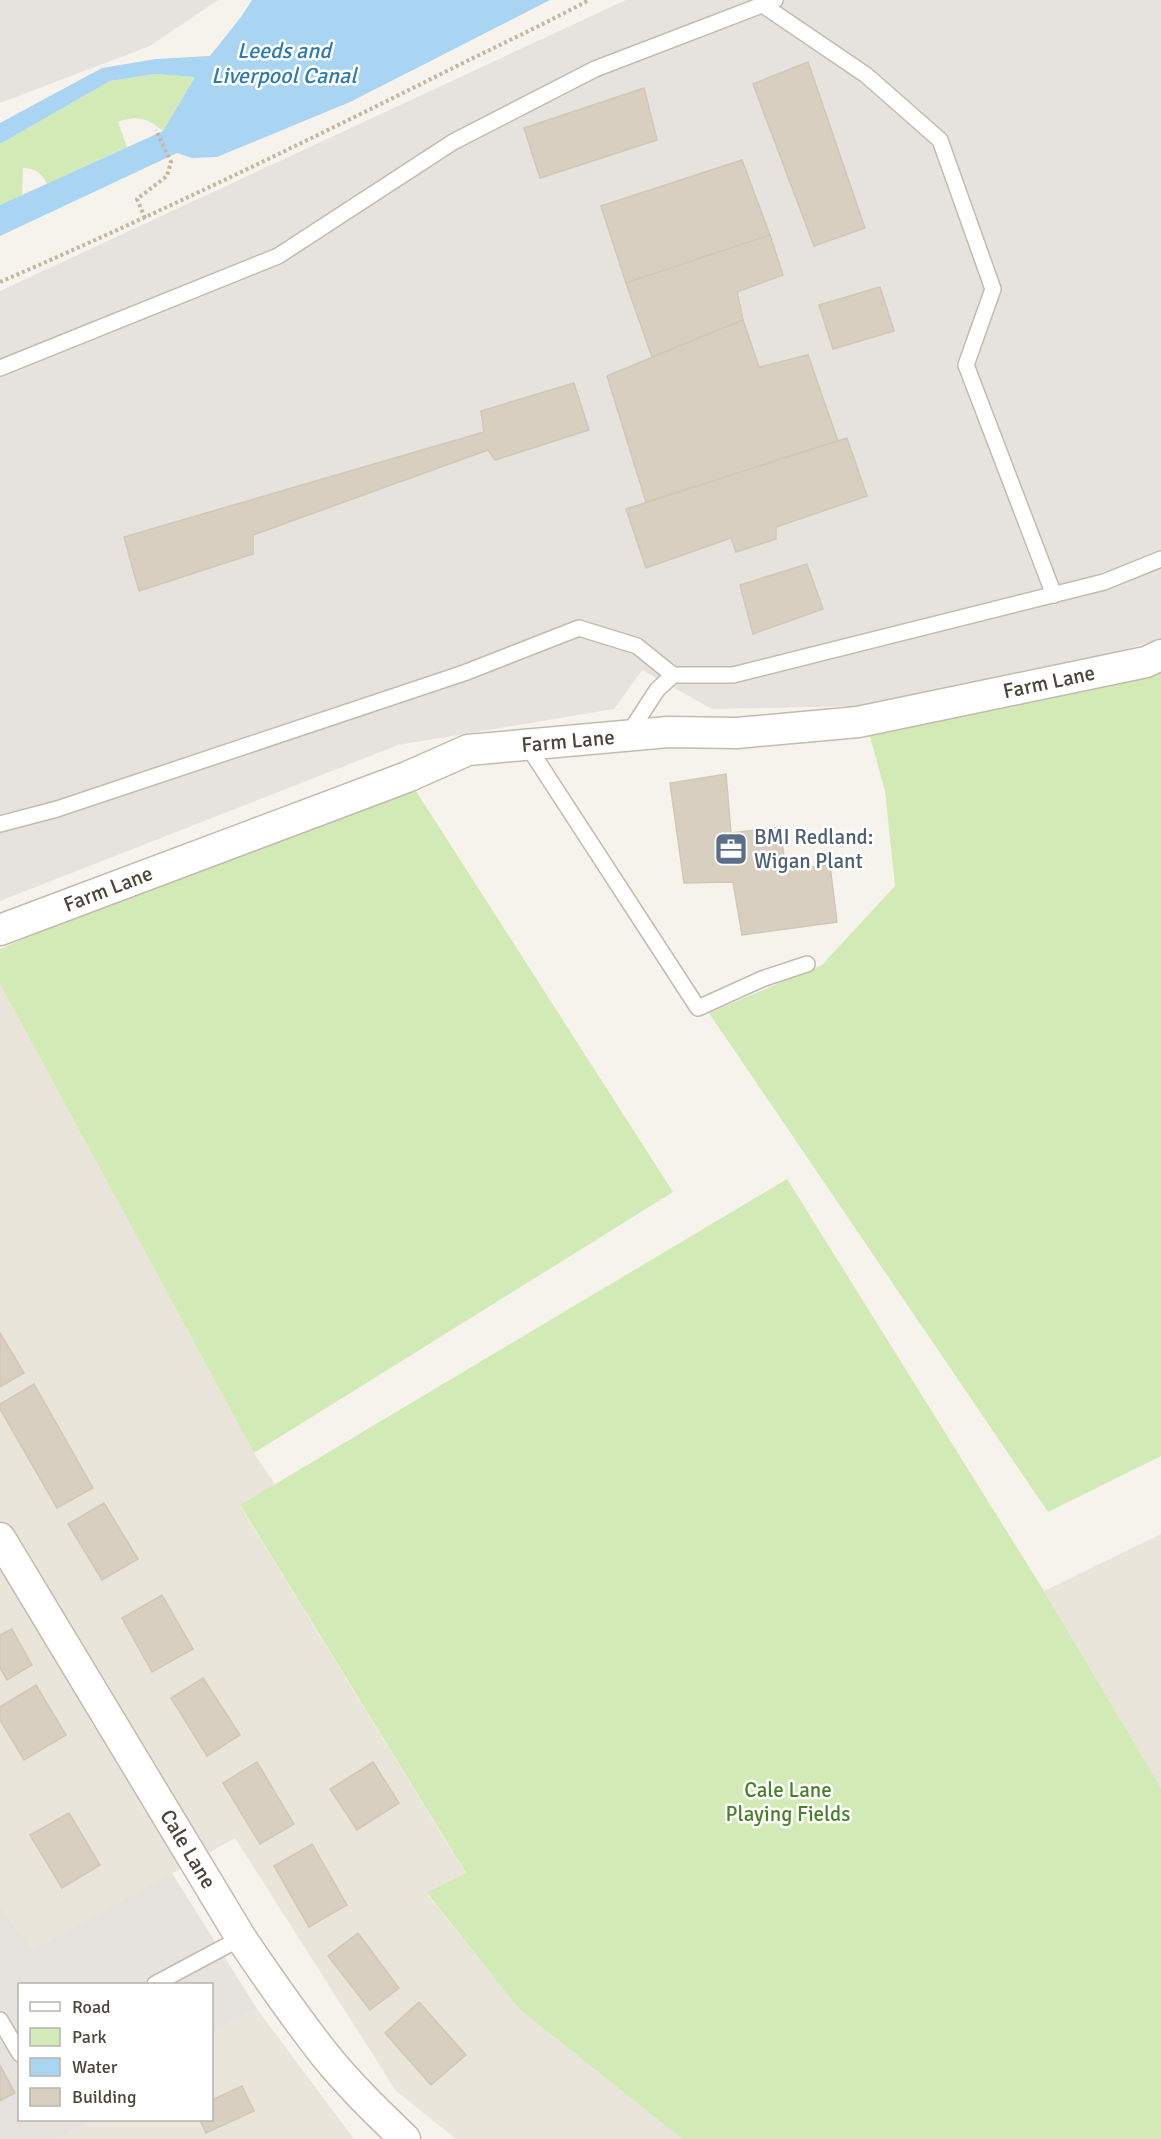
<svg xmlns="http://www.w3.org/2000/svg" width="1161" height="2139" font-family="Signika,sans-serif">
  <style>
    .residential { fill: #eae5da }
    .industrial { fill: #e6e2dd }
    .green { fill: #d2eab5 }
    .water { fill: #a9d4f2 }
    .building { fill: #d8cfc1; stroke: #d3c7b4; stroke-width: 1.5 }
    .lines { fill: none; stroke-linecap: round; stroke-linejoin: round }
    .lane-casing { stroke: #c2bbae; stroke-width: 18 }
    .street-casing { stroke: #c2bbae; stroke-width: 33 }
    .path { stroke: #c4b79f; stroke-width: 4; stroke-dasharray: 3 3; stroke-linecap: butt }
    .lane { stroke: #fff; stroke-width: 15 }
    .street { stroke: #fff; stroke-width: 30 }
    .labels { text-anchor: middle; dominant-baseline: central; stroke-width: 5; stroke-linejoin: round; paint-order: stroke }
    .street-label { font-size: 21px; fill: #4b4439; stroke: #fff }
    .service-label { font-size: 21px; fill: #4e5e75; stroke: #fff; text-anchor: start }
    .park-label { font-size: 21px; fill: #4a7f2a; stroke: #fff }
    .water-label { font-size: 22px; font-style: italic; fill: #2e7ab2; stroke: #fff }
  </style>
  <rect width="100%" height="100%" fill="#f6f3ec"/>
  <!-- residential -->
  <g class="residential">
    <polygon points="0,984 254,1453 275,1484 240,1506 466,1874 427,1894 519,2009 682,2139 456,2139 396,2091 235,1838 32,1952 0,1906"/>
    <polygon points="1161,1534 1161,1788 1044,1591"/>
    <polygon points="257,2009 354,2139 56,2139 95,2120 212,2120 212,2032"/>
  </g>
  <!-- industrial -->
  <g class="industrial">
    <polygon points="0,0 218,0 150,46 0,103"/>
    <polygon points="626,0 1161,0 1161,639 1018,681 865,706 712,709 642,670 614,709 398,745 0,901 0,291"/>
    <polygon points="172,1873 257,2009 212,2032 212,1984 20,1984 20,2120 95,2120 56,2139 0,2139 0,1906 32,1951"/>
  </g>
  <!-- green -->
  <g class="green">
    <path d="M155 74 195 77 163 131C148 118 136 115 118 122L127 147 47 184C42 173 35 168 23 168L22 195 0 205V144L110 81Z"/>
    <polygon points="1161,669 1161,1456 1048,1512 709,1013 822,965 895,886 885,791 869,733"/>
    <polygon points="407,777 673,1192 254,1453 0,984 0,949"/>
    <polygon points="787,1179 1044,1591 1161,1788 1161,2139 682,2139 519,2009 427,1893 466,1873 240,1505"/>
  </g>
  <!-- water -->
  <polygon class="water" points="252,0 550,0 350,102 217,157 192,158 177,153 0,236 0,205 163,131 195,77 155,74 110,81 0,144 0,123 102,68 156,59 210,56 241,17"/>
  <!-- building -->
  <g class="building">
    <polygon points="808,62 865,228 814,246 753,84"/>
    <polygon points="644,88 657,140 540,178 524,128"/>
    <polygon points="742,160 770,235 626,283 601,206"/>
    <polygon points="770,235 783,275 737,292 743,320 652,357 626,283"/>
    <polygon points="880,287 894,331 833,349 819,305"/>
    <polygon points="743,320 759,367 808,355 838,441 646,502 607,376"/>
    <polygon points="574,383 589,430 495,460 488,450 253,535 253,554 139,591 124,537 484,432 481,411"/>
    <polygon points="847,438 867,496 776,527 776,539 736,552 731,538 646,568 626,509"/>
    <polygon points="807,564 823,609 753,634 740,585"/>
    <polygon points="726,774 731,833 780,827 786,870 830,865 837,922 742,935 733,882 684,883 670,783"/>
    <polygon points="0,1333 24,1373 0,1387"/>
    <polygon points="34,1384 93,1488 57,1508 0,1409 0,1404"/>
    <polygon points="104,1503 138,1559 102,1580 68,1524"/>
    <polygon points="162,1595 193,1649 152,1672 122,1618"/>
    <polygon points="12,1629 32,1665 7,1680 0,1668 0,1635"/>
    <polygon points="203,1678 240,1735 207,1756 171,1698"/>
    <polygon points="36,1685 66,1735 24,1760 0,1720 0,1707"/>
    <polygon points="257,1762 294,1824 260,1844 223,1783"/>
    <polygon points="373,1762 399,1803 357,1830 330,1789"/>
    <polygon points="69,1813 100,1865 62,1888 30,1835"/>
    <polygon points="312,1844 347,1905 309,1927 274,1866"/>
    <polygon points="358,1933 399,1988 370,2010 328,1956"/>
    <polygon points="419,2002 466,2055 431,2085 385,2033"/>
    <polygon points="0,2065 15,2093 0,2101"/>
    <polygon points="242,2086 254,2111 206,2133 200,2120 212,2120 212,2100"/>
  </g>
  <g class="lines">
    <defs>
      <g id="lane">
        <polyline points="763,5 866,75 940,140 993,289 966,365 1054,595"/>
        <polyline points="0,368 278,256 453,142 595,69 775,0"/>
        <polyline points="627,736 657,690 673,675"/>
        <polyline points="527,745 698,1008 762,979 807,964"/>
        <polyline points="0,824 57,809 464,673 579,628 637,646 673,675 733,675 1104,582 1161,559"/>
        <polyline points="155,1984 241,1938"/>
        <polyline points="0,2020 20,2054"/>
      </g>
      <g id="street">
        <polyline points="0,930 407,777 468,750 668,732 737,733 858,722 1146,662 1161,655"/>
        <path d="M0 1538 241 1938C268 1978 295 2017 325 2055 349 2085 377 2112 405 2139"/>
      </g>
    </defs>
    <!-- lane casing -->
    <use href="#lane" class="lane-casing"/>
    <!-- street casing -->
    <use href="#street" class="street-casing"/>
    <!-- path -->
    <g class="path">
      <polyline points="145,218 137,199 167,176 171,162 156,130"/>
      <path d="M0 282C146 219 289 150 431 79 484 52 537 28 589 0"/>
    </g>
    <!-- lane -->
    <use href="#lane" class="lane"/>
    <!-- street -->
    <use href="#street" class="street"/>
  </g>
  <!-- icons -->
  <defs>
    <symbol id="office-square" viewBox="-11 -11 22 22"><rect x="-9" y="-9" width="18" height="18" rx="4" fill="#5c6f8a" stroke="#fff"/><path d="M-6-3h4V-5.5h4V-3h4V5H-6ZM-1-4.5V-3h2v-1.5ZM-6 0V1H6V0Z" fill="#fff"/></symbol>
  </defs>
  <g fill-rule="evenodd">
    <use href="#office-square" x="712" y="830" width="38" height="38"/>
  </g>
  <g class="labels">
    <!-- street labels -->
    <g class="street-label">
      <text transform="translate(1049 682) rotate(-12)">Farm Lane</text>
      <text transform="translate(568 741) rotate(-5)">Farm Lane</text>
      <text transform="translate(108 889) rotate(-21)">Farm Lane</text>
      <text transform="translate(188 1849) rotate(59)">Cale Lane</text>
    </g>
    <!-- service labels -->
    <g class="service-label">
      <text x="754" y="837">BMI Redland:<tspan x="754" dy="24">Wigan Plant</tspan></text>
    </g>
    <!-- park labels -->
    <g class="park-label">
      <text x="788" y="1790">Cale Lane<tspan x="788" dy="24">Playing Fields</tspan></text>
    </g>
    <!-- water labels -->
    <g class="water-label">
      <text x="284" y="50">Leeds and<tspan x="284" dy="25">Liverpool Canal</tspan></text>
    </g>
  </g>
  <!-- legend -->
  <rect x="18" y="1983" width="195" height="138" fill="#ffffff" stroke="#b7b4b0" stroke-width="1.5"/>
  <rect x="30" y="2002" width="30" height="9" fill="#ffffff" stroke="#b7b4b0" stroke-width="1.5"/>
  <text x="72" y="2013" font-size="18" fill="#4b4439">Road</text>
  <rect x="30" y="2028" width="30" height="18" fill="#d2eab5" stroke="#b7b4b0" stroke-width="1.5"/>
  <text x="72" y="2043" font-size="18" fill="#4b4439">Park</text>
  <rect x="30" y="2058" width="30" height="18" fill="#a9d4f2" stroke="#b7b4b0" stroke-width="1.5"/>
  <text x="72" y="2073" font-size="18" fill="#4b4439">Water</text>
  <rect x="30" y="2088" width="30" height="18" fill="#d8cfc1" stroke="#b7b4b0" stroke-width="1.5"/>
  <text x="72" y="2103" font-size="18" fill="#4b4439">Building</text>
</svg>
